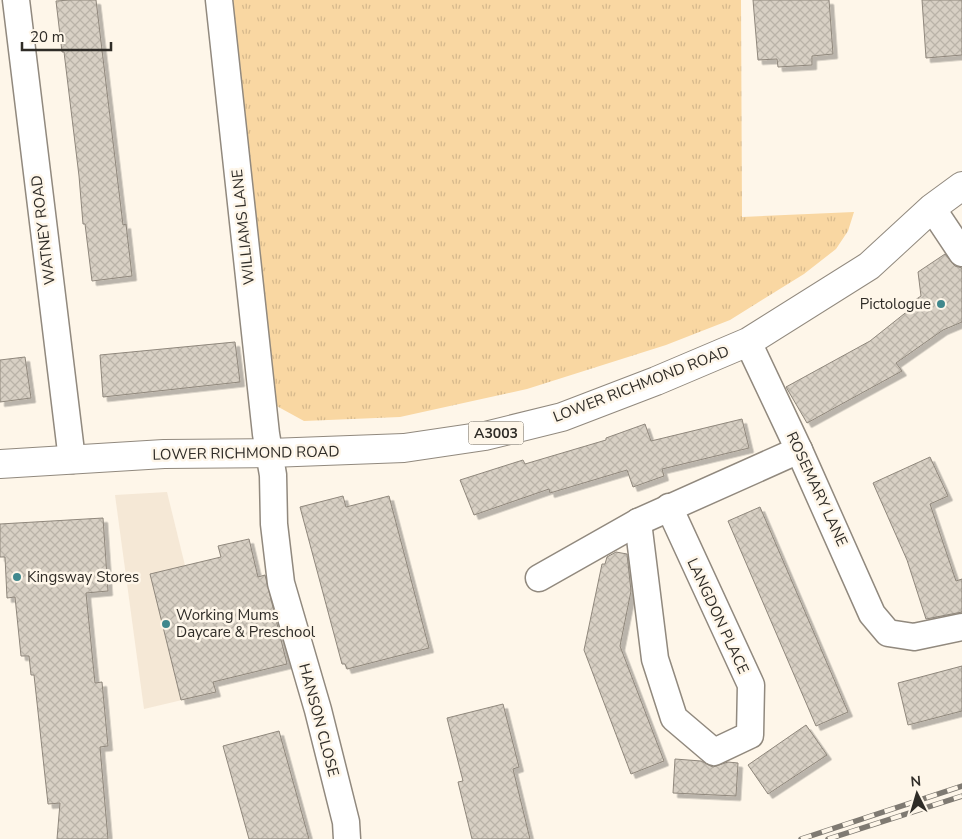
<svg xmlns="http://www.w3.org/2000/svg" width="962" height="839" font-family="'Nunito Sans',sans-serif">
  <style>
    .built { fill: #f5e8d6 }
    .park { fill: url(#park-tufts) }
    .building { fill: url(#building-cross-hatch); stroke: #8f877c; filter: url(#shadow) }
    .lines { fill: none; stroke-linecap: round; stroke-linejoin: round }
    .street-casing { stroke: #91897e; stroke-width: 29 }
    .primary-casing { stroke: #91897e; stroke-width: 30 }
    .street { stroke: #fff; stroke-width: 26 }
    .primary { stroke: #fff; stroke-width: 28 }
    .rail-casing { stroke: #7f7a72; stroke-width: 5.5 }
    .rail { stroke: #fef6e9; stroke-width: 4; stroke-dasharray: 11; stroke-linecap: butt }
    .poi-dot { fill: #40888d; stroke: #fef6e9; stroke-width: 2 }
    .labels { text-anchor: middle; dominant-baseline: central; stroke-width: 5; stroke-linejoin: round; paint-order: stroke }
    .shield { fill: #fef6e9; stroke: #6d6961; stroke-width: 1 }
    .shield-label { font-size: 14px; font-weight: bold; fill: #2f2c27 }
    .street-label { font-size: 15px; fill: #2f2c27; stroke: #fef6e9 }
    .poi-label { font-size: 15px; fill: #2f2c27; stroke: #fef6e9; text-anchor: start }
  </style>
  <defs>
    <pattern id="park-tufts" width="24" height="20" patternUnits="userSpaceOnUse" patternTransform="scale(1.25)"><rect width="24" height="20" fill="#f9d7a2"/><path d="M3 7l-1-3M5 7V3M7 7l1-3M15 17l-1-3M17 17v-4M19 17l1-3" fill="none" stroke="#d6b98c"/></pattern>
    <pattern id="building-cross-hatch" width="8" height="8" patternUnits="userSpaceOnUse" patternTransform="scale(1.25)"><rect width="8" height="8" fill="#d8d0c4"/><path d="M0 0l8 8M0 8l8-8" fill="none" stroke="#bab3a8"/></pattern>
    <filter id="shadow"><feDropShadow dx="4.5" dy="4.5" stdDeviation="0" flood-color="#0004"/></filter>
  </defs>
  <rect width="100%" height="100%" fill="#fef6e9"/>
  <!-- built -->
  <polygon class="built" points="167,492 216,692 144,709 115,495"/>
  <!-- park -->
  <polygon class="park" points="231,0 741,0 742,217 854,212 848,231 836,249 804,274 730,320 666,345 527,389 400,417 304,421 273,404"/>
  <!-- building -->
  <g class="building">
    <polygon points="70,0 96,0 123,225 126,224 132,276 92,281 85,224 83,224 79,176 64,52 62,52 56,1"/>
    <polygon points="753,0 829,0 833,54 812,56 812,65 778,67 777,59 758,60"/>
    <polygon points="922,0 962,0 962,55 926,58"/>
    <polygon points="945,254 955,266 962,268 962,322 943,330 896,363 902,371 807,423 786,387 870,341 909,310 906,306 921,296 918,272"/>
    <polygon points="235,342 240,382 103,397 100,355"/>
    <polygon points="25,357 31,398 0,402 0,360"/>
    <polygon points="742,419 749,448 662,469 664,476 633,487 627,470 550,493 549,489 474,515 460,480 523,460 525,464 606,440 606,438 645,424 651,441"/>
    <polygon points="930,457 948,496 930,504 956,581 962,579 962,612 926,619 907,560 873,483"/>
    <polygon points="343,496 346,507 389,496 429,648 347,669 345,664 342,664 300,507"/>
    <polygon points="760,507 848,712 816,726 728,521"/>
    <polygon points="103,518 108,591 86,593 95,683 102,682 108,746 100,747 108,839 57,839 60,803 48,804 34,675 31,675 29,656 21,656 15,597 7,598 5,557 0,557 0,524"/>
    <polygon points="249,539 258,577 265,575 287,664 213,682 216,692 181,700 150,574 221,557 218,546"/>
    <polygon points="616,552 627,554 631,591 620,646 664,761 631,774 584,650 602,564 605,564 607,557"/>
    <polygon points="962,666 962,711 908,725 898,683"/>
    <polygon points="503,704 519,767 513,769 530,839 472,839 458,782 463,781 447,718"/>
    <polygon points="806,725 827,755 768,794 748,765"/>
    <polygon points="279,731 309,839 249,839 223,746"/>
    <polygon points="675,759 701,761 713,767 728,762 738,763 736,796 673,793"/>
  </g>
  <g class="lines">
    <defs>
      <g id="street">
        <polyline points="16,0 72,460"/>
        <polyline points="219,0 266,434 273,475 274,524 281,583 318,710 346,822 347,839"/>
        <polyline points="932,208 962,253"/>
        <polyline points="748,342 799,450 872,614 888,633 914,637 962,627"/>
        <polyline points="638,522 655,659 674,718 714,752 750,735 751,685 669,507"/>
        <polyline points="539,578 638,522 799,450"/>
      </g>
      <polyline id="primary" points="0,464 164,454 270,453 404,448 485,436 562,417 656,381 748,342 869,266 932,208 962,186"/>
    </defs>
    <!-- street casing -->
    <use href="#street" class="street-casing"/>
    <!-- primary casing -->
    <use href="#primary" class="primary-casing"/>
    <!-- street -->
    <use href="#street" class="street"/>
    <!-- primary -->
    <use href="#primary" class="primary"/>
    <defs>
      <g id="rail">
        <polyline points="801,839 962,786"/>
        <polyline points="828,839 962,796"/>
      </g>
    </defs>
    <!-- rail casing -->
    <use href="#rail" class="rail-casing"/>
    <!-- rail -->
    <use href="#rail" class="rail"/>
  </g>
  <!-- markers -->
  <g class="poi-dot">
    <circle cx="941" cy="304" r="5"/>
    <circle cx="17" cy="577" r="5"/>
    <circle cx="166" cy="624" r="5"/>
  </g>
  <g class="labels">
    <!-- shield labels -->
    <rect class="shield" x="468.5" y="421.5" width="55" height="23" rx="4"/>
    <g class="shield-label">
      <text x="496" y="433">A3003</text>
    </g>
    <!-- street labels -->
    <g class="street-label">
      <text transform="translate(243 227) rotate(-96)">WILLIAMS LANE</text>
      <text transform="translate(43 230) rotate(-97)">WATNEY ROAD</text>
      <text transform="translate(641 384) rotate(-21)">LOWER RICHMOND ROAD</text>
      <text transform="translate(246 453) rotate(-1)">LOWER RICHMOND ROAD</text>
      <text transform="translate(817 489) rotate(65)">ROSEMARY LANE</text>
      <text transform="translate(718 616) rotate(65)">LANGDON PLACE</text>
      <text transform="translate(319 720) rotate(75)">HANSON CLOSE</text>
    </g>
    <!-- poi labels -->
    <g class="poi-label">
      <text x="931" y="304" text-anchor="end">Pictologue</text>
      <text x="27" y="577">Kingsway Stores</text>
      <text x="176" y="615">Working Mums<tspan x="176" dy="17">Daycare &amp; Preschool</tspan></text>
    </g>
  </g>
  <!-- north arrow -->
  <g transform="translate(917 794) rotate(355)" stroke="#fef6e9" stroke-width="4" paint-order="stroke">
  <path d="M0-4L9 19L0 12L-9 19Z" fill="#2f2c27"/>
  <text y="-8" font-size="14" font-weight="bold" text-anchor="middle" fill="#2f2c27">N</text>
  </g>
  <!-- scale -->
  <path d="M22 42v8h89v-8" fill="none" stroke="#2f2c27" stroke-width="2.5"/>
  <text x="30" y="42" font-size="15" fill="#2f2c27" stroke="#fef6e9" stroke-width="4" paint-order="stroke">20 m</text>
</svg>
